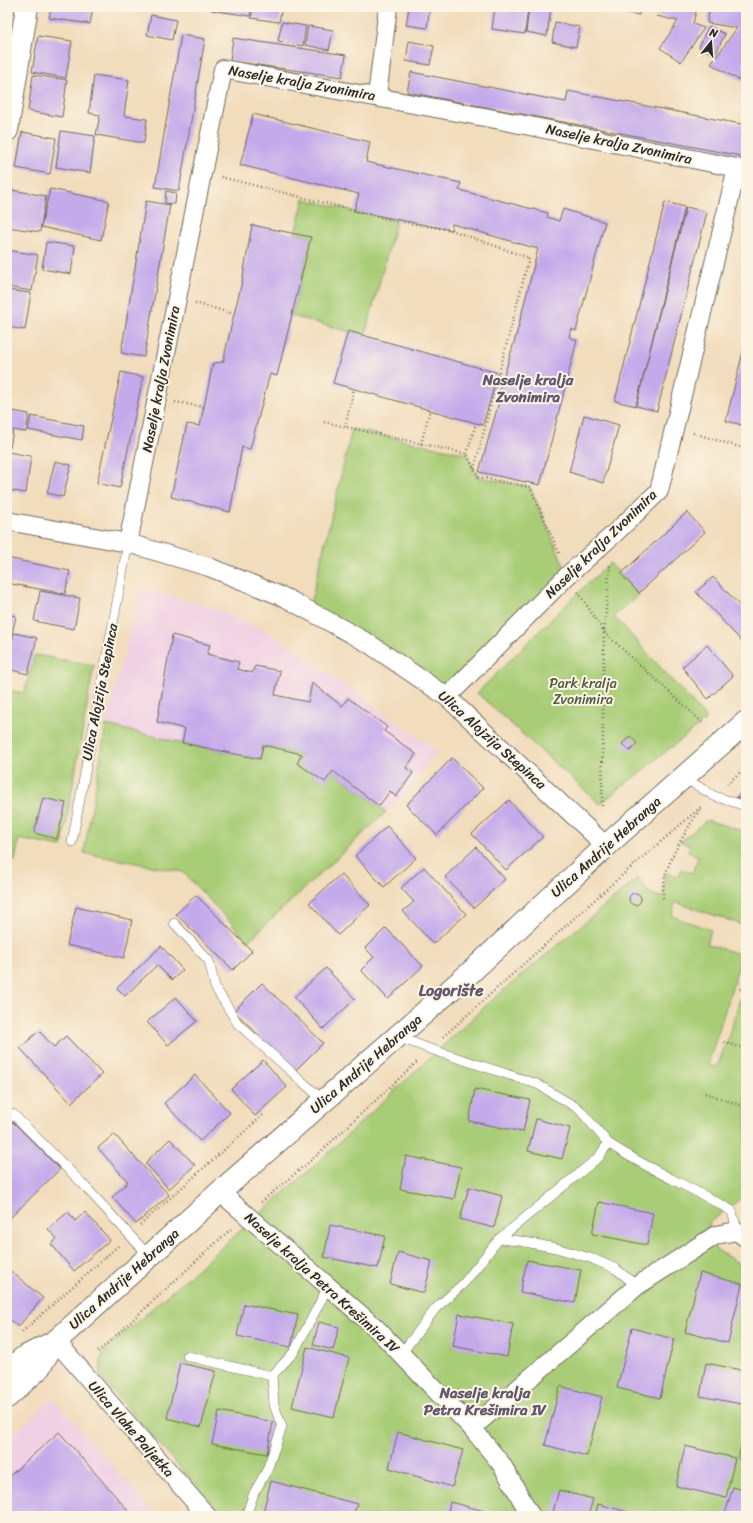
<svg xmlns="http://www.w3.org/2000/svg" width="753" height="1523" font-family="Sriracha,sans-serif">
  <style>
    .built { fill: #f0d0e4 }
    .green { fill: #a9cd77; stroke: #6a7c51 }
    .building { fill: #c4aaeb }
    .lines { fill: none; stroke-linecap: round; stroke-linejoin: round }
    .service-casing { stroke: #70695d; stroke-width: 10 }
    .minor-casing { stroke: #70695d; stroke-width: 20 }
    .secondary-casing { stroke: #70695d; stroke-width: 24 }
    .path { stroke: #70695d; stroke-width: 2.5; stroke-dasharray: 1 3; stroke-linecap: butt }
    .service { stroke: #fff; stroke-width: 9 }
    .minor { stroke: #fff; stroke-width: 18 }
    .secondary { stroke: #fff; stroke-width: 22 }
    .labels { text-anchor: middle; dominant-baseline: central; stroke-width: 4; stroke-linejoin: round; paint-order: stroke }
    .street-label { font-size: 14px; fill: #2b2b2b; stroke: #fcf5e5 }
    .park-label { font-size: 14px; fill: #515c42; stroke: #fcf5e5 }
    .neighbourhood-label { font-size: 15px; font-weight: bold; fill: #61576e; stroke: #fcf5e5 }
    .quarter-label { font-size: 16px; font-weight: bold; fill: #61576e; stroke: #fcf5e5 }
  </style>
  <rect width="100%" height="100%" fill="#fcf5e5"/>
  <filter id="ink" filterUnits="userSpaceOnUse"><feTurbulence type="fractalNoise" baseFrequency=".025" numOctaves="2"/><feDisplacementMap in="SourceGraphic" scale="8" xChannelSelector="R" yChannelSelector="G"/><feConvolveMatrix kernelMatrix="1 2 1 2 8 2 1 2 1" color-interpolation-filters="sRGB"/></filter>
  <filter id="wash" filterUnits="userSpaceOnUse"><feTurbulence type="fractalNoise" baseFrequency=".012" numOctaves="4" result="noise"/><feDisplacementMap in="SourceGraphic" scale="16" xChannelSelector="R" yChannelSelector="G"/><feGaussianBlur stdDeviation="0.9" result="paint"/><feColorMatrix in="noise" values="0 0 0 0 0 0 0 0 0 0 0 0 0 0 0 0 0 1.4 0 .05"/><feComposite in="paint" operator="in"/></filter>
  <g filter="url(#wash)">
    <rect width="100%" height="100%" fill="#f1dcbb"/>
    <!-- built -->
    <g class="built">
      <polygon points="141,588 222,611 278,638 437,751 406,793 248,941 183,872 84,853 106,725"/>
      <polygon points="53,1398 157,1516 7,1516 7,1439"/>
    </g>
    <!-- green -->
    <g class="green">
      <polygon points="304,199 396,221 365,336 292,316 311,237 295,233"/>
      <polygon points="352,429 467,454 478,477 530,487 568,575 447,697 309,610"/>
      <polygon points="610,563 639,595 614,616 707,719 600,804 477,693 584,587"/>
      <polygon points="35,655 94,665 62,847 19,839 15,861 7,860 7,690 24,693"/>
      <polygon points="106,725 182,743 260,759 263,745 302,754 297,763 325,781 333,771 379,806 386,812 248,941 183,872 84,853"/>
      <polygon points="707,820 746,832 746,926 675,902 672,916 711,930 707,944 742,955 708,1065 717,1067 727,1041 746,980 746,1198 744,1196 709,1223 714,1248 746,1268 746,1516 222,1516 100,1376 101,1359 106,1349 314,1166 492,1000 638,878 649,893 663,898 664,882 666,873 679,876 681,869 692,873 699,856 688,852 690,845 680,842"/>
    </g>
    <g id="blocks">
      <!-- building -->
      <g class="building">
        <polygon points="51,7 93,7 90,24 49,18"/>
        <polygon points="211,7 251,7 250,16 211,10"/>
        <polygon points="253,7 282,7 279,22 251,18"/>
        <polygon points="409,7 430,7 427,28 406,25"/>
        <polygon points="495,7 528,7 525,34 492,29"/>
        <polygon points="529,7 551,7 547,36 526,32"/>
        <polygon points="603,7 641,7 639,15 602,9"/>
        <polygon points="659,7 697,7 693,24 704,28 681,62 660,48 678,21 657,16"/>
        <polygon points="710,7 746,7 742,29 746,23 746,60 743,65 746,67 746,84 711,64 737,28 707,23"/>
        <polygon points="151,15 176,20 172,40 147,35"/>
        <polygon points="282,22 306,26 303,46 278,41"/>
        <polygon points="555,22 580,27 576,47 552,42"/>
        <polygon points="308,26 333,30 329,50 305,45"/>
        <polygon points="709,26 725,34 715,55 699,47"/>
        <polygon points="181,35 205,39 179,191 155,187"/>
        <polygon points="38,36 72,41 66,78 32,72"/>
        <polygon points="233,38 346,55 342,77 230,61"/>
        <polygon points="409,41 434,46 430,65 406,61"/>
        <polygon points="411,72 566,102 568,91 746,125 746,157 407,92"/>
        <polygon points="33,75 67,80 62,117 28,111"/>
        <polygon points="94,75 129,80 124,116 147,119 144,143 96,135 100,115 89,113"/>
        <polygon points="253,114 370,142 366,162 461,183 459,190 548,213 547,217 559,221 563,209 605,222 576,331 571,329 569,337 577,340 540,485 479,472 501,395 498,395 516,336 538,249 452,224 451,230 354,211 359,194 244,166 240,166"/>
        <polygon points="61,131 95,136 90,173 56,167"/>
        <polygon points="22,132 56,138 50,174 16,168"/>
        <polygon points="50,189 109,201 101,240 41,227"/>
        <polygon points="12,190 46,196 40,232 7,227"/>
        <polygon points="166,191 176,193 175,204 165,203"/>
        <polygon points="146,201 170,205 144,357 121,353"/>
        <polygon points="665,202 685,207 636,406 615,401"/>
        <polygon points="686,207 707,212 657,411 636,406"/>
        <polygon points="252,225 311,237 277,376 270,374 250,449 242,447 230,512 171,497 187,424 200,426 213,363 223,362 233,318 242,282"/>
        <polygon points="46,242 75,246 71,274 42,269"/>
        <polygon points="7,250 38,255 32,291 7,287"/>
        <polygon points="7,290 31,293 25,330 7,327"/>
        <polygon points="348,331 498,373 483,425 333,383"/>
        <polygon points="745,343 746,343 746,426 726,421"/>
        <polygon points="121,372 143,377 120,488 97,483"/>
        <polygon points="7,410 29,414 26,432 13,430 10,448 7,447"/>
        <polygon points="584,415 619,425 603,483 569,472"/>
        <polygon points="31,416 84,426 82,440 28,430"/>
        <polygon points="7,452 31,456 26,493 7,490"/>
        <polygon points="55,461 71,465 63,497 47,493"/>
        <polygon points="687,512 705,532 639,593 621,574"/>
        <polygon points="7,558 70,571 65,594 7,583"/>
        <polygon points="713,577 746,612 746,646 696,592"/>
        <polygon points="40,591 80,598 74,629 34,621"/>
        <polygon points="7,614 16,616 8,653 7,653"/>
        <polygon points="14,633 37,638 28,674 7,669 7,662"/>
        <polygon points="172,635 210,645 207,654 239,662 237,669 252,673 255,666 280,671 275,695 308,702 312,683 342,706 348,698 387,727 384,731 416,754 406,768 413,773 396,797 390,791 379,806 333,771 325,782 297,763 302,754 263,745 260,759 182,743 185,729 157,722"/>
        <polygon points="707,645 733,676 708,699 682,667"/>
        <polygon points="630,736 637,743 630,751 622,744"/>
        <polygon points="452,758 483,788 437,835 406,805"/>
        <polygon points="745,790 746,790 746,800 736,797"/>
        <polygon points="43,798 66,803 57,839 34,833"/>
        <polygon points="509,800 543,837 506,870 472,834"/>
        <polygon points="387,826 416,858 384,887 355,856"/>
        <polygon points="476,847 505,879 474,908 445,877"/>
        <polygon points="424,867 466,914 433,944 403,911 414,902 401,888"/>
        <polygon points="341,874 370,905 338,935 309,903"/>
        <circle cx="635" cy="899" r="6"/>
        <polygon points="196,895 252,951 233,970 176,914"/>
        <polygon points="76,907 132,920 124,958 67,945"/>
        <polygon points="386,928 423,966 388,999 361,970 374,957 365,948"/>
        <polygon points="161,946 183,970 172,980 157,965 125,996 117,988"/>
        <polygon points="326,968 355,999 323,1029 294,997"/>
        <polygon points="262,983 323,1043 295,1071 234,1011"/>
        <polygon points="176,997 197,1021 168,1045 147,1022"/>
        <polygon points="39,1031 54,1047 66,1036 102,1074 71,1103 20,1048"/>
        <polygon points="263,1060 287,1087 255,1116 231,1089"/>
        <polygon points="195,1075 230,1113 200,1141 164,1103"/>
        <polygon points="475,1089 530,1100 523,1132 469,1121"/>
        <polygon points="536,1119 570,1128 562,1159 528,1151"/>
        <polygon points="13,1122 60,1169 7,1221 7,1128"/>
        <polygon points="114,1134 169,1195 136,1224 112,1197 128,1182 98,1148"/>
        <polygon points="170,1139 195,1165 169,1189 145,1163"/>
        <polygon points="406,1156 461,1167 454,1199 400,1189"/>
        <polygon points="469,1187 502,1196 494,1228 460,1219"/>
        <polygon points="599,1202 653,1213 647,1245 592,1234"/>
        <polygon points="68,1212 75,1221 85,1212 110,1240 74,1271 51,1244 57,1239 48,1229"/>
        <polygon points="330,1225 385,1236 378,1268 324,1257"/>
        <polygon points="398,1252 432,1261 424,1293 390,1284"/>
        <polygon points="527,1260 581,1270 575,1303 520,1292"/>
        <polygon points="7,1268 43,1298 18,1327 7,1317"/>
        <polygon points="700,1273 742,1284 728,1343 685,1332"/>
        <polygon points="244,1304 298,1315 291,1347 237,1336"/>
        <polygon points="459,1314 513,1324 507,1357 453,1346"/>
        <polygon points="319,1322 339,1327 333,1350 313,1345"/>
        <polygon points="632,1328 674,1339 660,1398 617,1388"/>
        <polygon points="307,1347 349,1358 334,1417 292,1407"/>
        <polygon points="180,1363 216,1371 201,1427 167,1418"/>
        <polygon points="706,1363 746,1371 746,1405 700,1396"/>
        <polygon points="560,1386 602,1397 587,1456 545,1445"/>
        <polygon points="219,1411 273,1422 267,1454 212,1444"/>
        <polygon points="59,1432 133,1516 7,1516 7,1478"/>
        <polygon points="398,1432 463,1450 452,1487 389,1468"/>
        <polygon points="744,1433 746,1433 746,1461 738,1459"/>
        <polygon points="685,1446 735,1458 726,1498 676,1486"/>
        <polygon points="271,1481 357,1504 353,1516 262,1516"/>
        <polygon points="733,1487 746,1491 746,1516 732,1516 725,1514"/>
        <polygon points="559,1490 593,1499 588,1516 552,1516"/>
        <polygon points="450,1502 500,1515 500,1516 447,1516"/>
        <polygon points="598,1504 632,1513 631,1516 595,1516"/>
      </g>
    </g>
  </g>
  <g filter="url(#ink)">
    <use href="#blocks" fill-opacity="0" stroke="#70695d" stroke-width="1"/>
    <g class="lines">
      <defs>
        <g id="service">
          <polyline points="683,777 714,796 746,806"/>
          <polyline points="72,842 128,543"/>
          <polyline points="174,923 209,961 215,987 238,1024 324,1101"/>
          <polyline points="398,1037 430,1049 537,1084 579,1109 608,1143"/>
          <polyline points="7,1120 13,1114 81,1182 149,1256"/>
          <path d="M499 1239 599 1157 608 1143C647 1169 691 1187 732 1211L737 1231"/>
          <polyline points="401,1354 436,1308 464,1283 499,1239 520,1241 556,1248 593,1259 616,1269 637,1286"/>
          <polyline points="187,1356 272,1376"/>
          <polyline points="246,1516 254,1493 267,1470 282,1427 274,1405 272,1376 294,1352 328,1287"/>
        </g>
        <g id="minor">
          <polyline points="377,96 388,7"/>
          <polyline points="7,521 128,543 209,567 286,598 368,643 447,697 606,846"/>
          <polyline points="128,543 223,69 495,119 737,168 659,491 615,533 568,575 447,697"/>
          <polyline points="220,1192 376,1328 472,1428 502,1465 531,1516"/>
          <polyline points="56,1341 207,1516"/>
          <polyline points="472,1428 637,1286 716,1235 737,1231 746,1238"/>
        </g>
        <g id="secondary">
          <polyline points="7,130 27,7"/>
          <polyline points="7,1372 23,1358 56,1341 220,1192 472,971 617,836 746,722"/>
          <polyline points="7,1397 39,1368 55,1341"/>
        </g>
      </defs>
      <!-- service casing -->
      <use href="#service" class="service-casing"/>
      <!-- minor casing -->
      <use href="#minor" class="minor-casing"/>
      <!-- secondary casing -->
      <use href="#secondary" class="secondary-casing"/>
      <!-- path -->
      <g class="path">
        <polyline points="221,177 396,221 451,230 529,258 474,469"/>
        <polyline points="195,303 234,314"/>
        <polyline points="175,402 204,407"/>
        <polyline points="324,422 467,454 478,477 530,487 560,555"/>
        <polyline points="345,427 354,389"/>
        <polyline points="693,433 746,449"/>
        <polyline points="421,444 430,410"/>
        <polyline points="467,454 476,423"/>
        <polyline points="578,592 604,632 702,722"/>
        <polyline points="727,784 746,767"/>
        <polyline points="602,806 604,632 610,565"/>
        <path d="M663 898C663 893 663 887 664 882 667 860 688 828 700 809"/>
        <polyline points="740,989 746,991"/>
        <polyline points="443,1037 612,884 702,806"/>
        <polyline points="724,1042 746,1049"/>
        <polyline points="705,1093 746,1107"/>
        <polyline points="261,1202 316,1156 418,1061"/>
        <polyline points="140,1225 263,1115"/>
        <polyline points="22,1332 119,1245"/>
        <polyline points="98,1352 232,1228"/>
      </g>
      <!-- service -->
      <use href="#service" class="service"/>
      <!-- minor -->
      <use href="#minor" class="minor"/>
      <!-- secondary -->
      <use href="#secondary" class="secondary"/>
    </g>
  </g>
  <g class="labels">
    <!-- street labels -->
    <g class="street-label">
      <text transform="translate(302 83) rotate(10)">Naselje kralja Zvonimira</text>
      <text transform="translate(619 144) rotate(12)">Naselje kralja Zvonimira</text>
      <text transform="translate(161 379) rotate(-79)">Naselje kralja Zvonimira</text>
      <text transform="translate(601 544) rotate(-44)">Naselje kralja Zvonimira</text>
      <text transform="translate(100 692) rotate(-79)">Ulica Alojzija Stepinca</text>
      <text transform="translate(492 740) rotate(42)">Ulica Alojzija Stepinca</text>
      <text transform="translate(606 847) rotate(-42)">Ulica Andrije Hebranga</text>
      <text transform="translate(366 1064) rotate(-41)">Ulica Andrije Hebranga</text>
      <text transform="translate(124 1279) rotate(-42)">Ulica Andrije Hebranga</text>
      <text transform="translate(322 1283) rotate(42)">Naselje kralja Petra Krešimira IV</text>
      <text transform="translate(131 1429) rotate(49)">Ulica Vlahe Paljetka</text>
    </g>
    <!-- park labels -->
    <g class="park-label">
      <text x="583" y="683">Park kralja<tspan x="583" dy="16">Zvonimira</tspan></text>
    </g>
    <!-- neighbourhood labels -->
    <g class="neighbourhood-label">
      <text x="528" y="380">Naselje kralja<tspan x="528" dy="17">Zvonimira</tspan></text>
      <text x="485" y="1393">Naselje kralja<tspan x="485" dy="17">Petra Krešimira IV</tspan></text>
    </g>
    <!-- quarter labels -->
    <g class="quarter-label">
      <text x="451" y="990">Logorište</text>
    </g>
  </g>
  <!-- margin -->
  <rect width="753" height="1523" fill="none" stroke="#fcf5e5" stroke-width="24"/>
  <!-- north arrow -->
  <g transform="translate(711 42) rotate(17)" stroke="#fcf5e5" stroke-width="3" paint-order="stroke">
  <path d="M0-3L7 15L0 10L-7 15Z" fill="#2b2b2b"/>
  <text y="-6" font-size="11" font-weight="bold" text-anchor="middle" fill="#2b2b2b">N</text>
  </g>
</svg>
